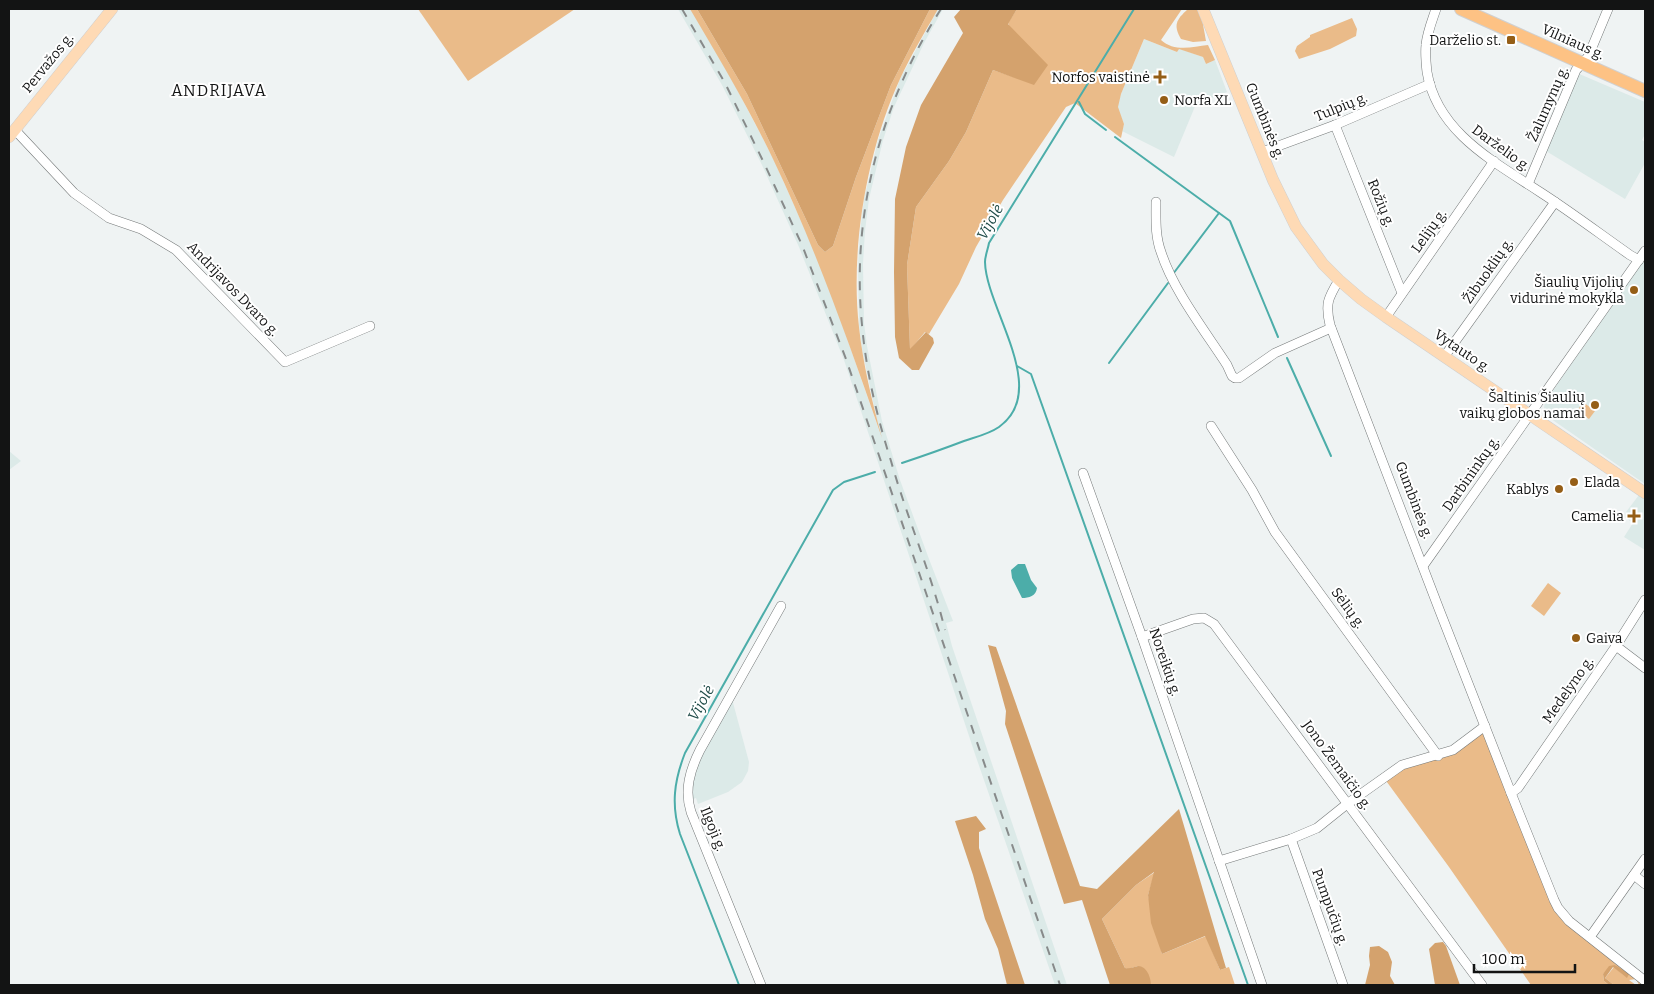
<svg xmlns="http://www.w3.org/2000/svg" width="1654" height="994" font-family="Bitter,serif">
  <style>
    .built { fill: #dceae8 }
    .green { fill: #eabb89 }
    .forest { fill: #d4a26d }
    .water { fill: #4cada9 }
    .lines { fill: none; stroke-linecap: round; stroke-linejoin: round }
    .stream { stroke: #4cada9; stroke-width: 2 }
    .minor-casing { stroke: #757979; stroke-width: 10 }
    .major-casing { stroke: #d0d0d0; stroke-width: 12 }
    .highway-casing { stroke: #d0d0d0; stroke-width: 14 }
    .minor { stroke: #fff; stroke-width: 9 }
    .major { stroke: #fedab5; stroke-width: 11 }
    .highway { stroke: #fdc284; stroke-width: 12 }
    .rail { stroke: #878a8a; stroke-width: 2; stroke-dasharray: 9 9; stroke-linecap: butt }
    .poi-dot { fill: #955e16; stroke: #fff; stroke-width: 2 }
    .labels { text-anchor: middle; dominant-baseline: central; stroke-width: 4; stroke-linejoin: round; paint-order: stroke }
    .poi-label { font-size: 14px; fill: #131414; stroke: #fff; text-anchor: end }
    .street-label { font-size: 14px; fill: #131414; stroke: #fff }
    .water-label { font-size: 15px; font-style: italic; fill: #1f4b48; stroke: #fff }
    .quarter-label { font-size: 16px; letter-spacing: 1px; fill: #131414; stroke: #fff }
  </style>
  <rect width="100%" height="100%" fill="#eff3f3"/>
  <!-- built -->
  <g class="built">
    <polygon points="678,9 690,9 692,11 731,78 773,158 810,241 833,298 879,430 862,349 859,325 858,265 860,232 864,199 878,140 900,79 938,9 943,9 924,43 894,107 883,140 869,199 865,231 863,264 864,323 867,346 882,421 900,480 929,559 953,621 946,623 952,646 1067,985 1055,985 976,757 844,360 799,247 762,165 722,85"/>
    <polygon points="1144,39 1177,52 1178,48 1203,57 1206,64 1215,60 1227,92 1196,104 1174,157 1122,131 1124,124 1117,107 1121,94"/>
    <polygon points="1577,73 1645,102 1645,134 1642,140 1645,142 1645,163 1625,199 1546,151"/>
    <polygon points="1645,258 1645,484 1544,414 1544,408 1545,402"/>
    <polygon points="9,451 21,461 9,470"/>
    <polygon points="1639,495 1645,499 1645,550 1624,537 1633,523 1623,516"/>
    <polygon points="732,699 749,762 748,771 742,782 728,792 698,804 696,798 690,800 695,767"/>
  </g>
  <!-- green -->
  <g class="green">
    <polygon points="418,9 575,9 468,81"/>
    <path d="M690 9H697L747 94 818 245 825 252 833 246 856 177 891 85 930 9H938C925 32 911 55 900 79 867 150 850 249 859 327 863 364 872 401 882 438 849 343 816 249 773 159 748 107 719 58 690 9Z"/>
    <path d="M1017 9H1182L1161 40C1174 52 1192 47 1208 45L1215 60 1206 64 1203 57 1179 49 1177 52 1144 39 1121 94 1118 107 1124 124 1121 138 1075 103 1066 107 1003 200 976 247 959 284 929 334 925 332 910 350 907 265 916 207 949 161 966 132 993 70 1034 84 1008 23Z"/>
    <path d="M1188 9H1198L1202 19 1206 41 1193 42 1181 39C1173 25 1176 20 1188 9Z"/>
    <polygon points="1352,18 1357,29 1356,36 1330,49 1299,59 1295,51 1297,46 1310,37 1310,35"/>
    <polygon points="1583,402 1595,411 1589,419 1577,411"/>
    <polygon points="1548,583 1561,593 1544,616 1531,606"/>
    <polygon points="1485,726 1558,908 1645,981 1645,985 1639,985 1636,979 1629,980 1636,985 1614,985 1605,978 1614,967 1626,977 1615,965 1603,974 1604,981 1609,985 1531,985 1449,867 1384,778 1402,765 1438,756"/>
    <polygon points="1155,872 1148,895 1162,954 1206,936 1220,970 1229,967 1235,985 1151,985 1138,966 1128,969 1125,968 1102,919 1136,885"/>
  </g>
  <!-- forest -->
  <g class="forest">
    <polygon points="697,9 930,9 891,85 856,177 833,246 825,252 818,245 747,94"/>
    <polygon points="961,9 1017,9 1008,24 1048,65 1034,85 993,70 966,132 949,161 916,207 907,265 910,349 926,332 933,338 934,343 919,370 912,370 899,358 895,337 894,272 895,199 906,147 921,105 963,33 954,17"/>
    <path d="M988 645 996 647 1080 886 1097 889 1179 809 1226 968 1220 970 1205 936 1162 954 1151 923 1148 895 1154 872 1136 885 1102 919 1125 968C1130 969 1133 967 1138 966 1147 966 1151 978 1151 985H1110L1082 900 1064 904 1005 724 1006 711Z"/>
    <polygon points="976,816 986,829 979,832 979,848 1025,985 1007,985 998,949 985,919 973,875 955,821"/>
    <polygon points="1443,942 1446,946 1460,985 1435,985 1429,949 1435,943"/>
    <polygon points="1379,946 1388,952 1392,962 1390,976 1395,985 1365,985 1370,965 1369,956 1370,947"/>
    <polygon points="1615,965 1629,974 1627,978 1613,967 1605,978 1614,985 1609,985 1604,981 1603,974 1609,966"/>
  </g>
  <!-- water -->
  <path class="water" d="M1018 564H1025L1031 580 1037 588C1036 596 1029 598 1022 598L1012 578 1011 570Z"/>
  <g class="lines">
    <!-- stream -->
    <g class="stream">
      <polyline points="1079,102 1085,114 1106,130"/>
      <polyline points="1115,137 1230,221 1278,337"/>
      <polyline points="1173,274 1219,213"/>
      <polyline points="1287,358 1331,456"/>
      <polyline points="1109,363 1168,283"/>
      <polyline points="1017,366 1031,374 1248,985"/>
      <path d="M902 463C923 456 943 449 964 441 976 437 989 434 999 427 1051 390 986 309 985 262 985 256 988 249 989 243L1134 9"/>
      <path d="M739 985 680 834C671 805 674 781 685 753L833 490 844 482 875 472"/>
    </g>
    <defs>
      <g id="minor">
        <path d="M1436 9C1432 21 1427 33 1426 45 1425 54 1426 63 1427 72 1437 132 1493 161 1540 192 1571 212 1600 234 1630 255L1639 260"/>
        <polyline points="1335,125 1402,293"/>
        <polyline points="15,130 74,193 109,218 141,229 176,250 285,362 370,326"/>
        <polyline points="1262,152 1335,125 1430,84"/>
        <polyline points="1528,184 1576,70 1588,57 1608,9"/>
        <path d="M1156 202C1156 219 1155 236 1161 252 1173 290 1205 331 1227 365L1232 376 1235 378H1239L1275 353 1331 328"/>
        <path d="M1339 280C1328 298 1325 304 1330 325L1439 609 1511 793 1554 900 1558 908 1569 921 1645 981"/>
        <polyline points="1386,317 1494,161"/>
        <polyline points="1444,357 1555,202"/>
        <polyline points="1211,426 1252,490 1275,532 1438,756"/>
        <polyline points="1083,473 1142,637 1262,985"/>
        <polyline points="1423,566 1645,251"/>
        <polyline points="1142,637 1193,619 1204,618 1214,624 1482,985"/>
        <polyline points="1616,646 1645,668"/>
        <polyline points="1511,793 1518,788 1616,646 1645,600"/>
        <polyline points="1291,839 1343,985"/>
        <polyline points="1219,861 1291,839 1317,828 1347,804 1402,765 1453,750 1485,726"/>
        <polyline points="1634,875 1645,884"/>
        <polyline points="1590,937 1645,859"/>
        <path d="M761 985 691 812C684 790 690 770 700 750L781 606"/>
      </g>
      <g id="major">
        <polyline points="1203,9 1273,180 1296,227 1323,264 1339,280 1361,299 1386,317 1645,493"/>
        <polyline points="9,137 112,9"/>
      </g>
      <polyline id="highway" points="1461,9 1645,91"/>
    </defs>
    <!-- minor casing -->
    <use href="#minor" class="minor-casing"/>
    <!-- major casing -->
    <use href="#major" class="major-casing"/>
    <!-- highway casing -->
    <use href="#highway" class="highway-casing"/>
    <!-- minor -->
    <use href="#minor" class="minor"/>
    <!-- major -->
    <use href="#major" class="major"/>
    <!-- highway -->
    <use href="#highway" class="highway"/>
    <!-- rail -->
    <g class="rail">
      <polyline points="682,9 725,83 764,163 802,245 846,359 1060,985"/>
      <path d="M941 9C881 103 851 213 862 325 866 371 877 417 891 461 907 518 931 572 945 630"/>
    </g>
  </g>
  <!-- markers -->
  <g class="poi-dot">
    <rect x="1506" y="35" width="10" height="10" rx="2.5"/>
    <path d="M1157.5 69.5h5v5h5v5h-5v5h-5v-5h-5v-5h5z"/>
    <circle cx="1164" cy="100" r="5"/>
    <circle cx="1634" cy="290" r="5"/>
    <circle cx="1595" cy="405" r="5"/>
    <circle cx="1574" cy="482" r="5"/>
    <circle cx="1559" cy="489" r="5"/>
    <path d="M1631.5 508.5h5v5h5v5h-5v5h-5v-5h-5v-5h5z"/>
    <circle cx="1576" cy="638" r="5"/>
  </g>
  <g class="labels">
    <!-- poi labels -->
    <g class="poi-label">
      <text x="1501" y="40">Darželio st.</text>
      <text x="1150" y="77">Norfos vaistinė</text>
      <text x="1174" y="100" text-anchor="start">Norfa XL</text>
      <text x="1624" y="282">Šiaulių Vijolių<tspan x="1624" dy="16">vidurinė mokykla</tspan></text>
      <text x="1585" y="397">Šaltinis Šiaulių<tspan x="1585" dy="16">vaikų globos namai</tspan></text>
      <text x="1584" y="482" text-anchor="start">Elada</text>
      <text x="1549" y="489">Kablys</text>
      <text x="1624" y="516">Camelia</text>
      <text x="1586" y="638" text-anchor="start">Gaiva</text>
    </g>
    <!-- street labels -->
    <g class="street-label">
      <text transform="translate(1573 42) rotate(24)">Vilniaus g.</text>
      <text transform="translate(48 63) rotate(-51)">Pervažos g.</text>
      <text transform="translate(1548 104) rotate(-66)">Žalumynų g.</text>
      <text transform="translate(1341 107) rotate(-22)">Tulpių g.</text>
      <text transform="translate(1265 121) rotate(68)">Gumbinės g.</text>
      <text transform="translate(1501 148) rotate(36)">Darželio g.</text>
      <text transform="translate(1381 203) rotate(68)">Rožių g.</text>
      <text transform="translate(1429 231) rotate(-55)">Lelijų g.</text>
      <text transform="translate(1488 271) rotate(-55)">Žibuoklių g.</text>
      <text transform="translate(233 289) rotate(46)">Andrijavos Dvaro g.</text>
      <text transform="translate(1462 351) rotate(34)">Vytauto g.</text>
      <text transform="translate(1471 474) rotate(-55)">Darbininkų g.</text>
      <text transform="translate(1414 500) rotate(69)">Gumbinės g.</text>
      <text transform="translate(1348 608) rotate(54)">Sėlių g.</text>
      <text transform="translate(1165 662) rotate(71)">Noreikių g.</text>
      <text transform="translate(1568 690) rotate(-55)">Medelyno g.</text>
      <text transform="translate(1337 765) rotate(54)">Jono Žemaičio g.</text>
      <text transform="translate(713 829) rotate(68)">Ilgoji g.</text>
      <text transform="translate(1330 907) rotate(70)">Pumpučių g.</text>
    </g>
    <!-- water labels -->
    <g class="water-label">
      <text transform="translate(990 222) rotate(-61)">Vijolė</text>
      <text transform="translate(701 703) rotate(-61)">Vijolė</text>
    </g>
    <!-- quarter labels -->
    <g class="quarter-label">
      <text x="219" y="90">ANDRIJAVA</text>
    </g>
  </g>
  <!-- border -->
  <rect width="1654" height="994" fill="none" stroke="#131414" stroke-width="20"/>
  <!-- scale -->
  <path d="M1474 964v8h101v-8" fill="none" stroke="#131414" stroke-width="2.5"/>
  <text x="1482" y="964" font-size="15" fill="#131414" stroke="#ffffff" stroke-width="4" paint-order="stroke">100 m</text>
</svg>
